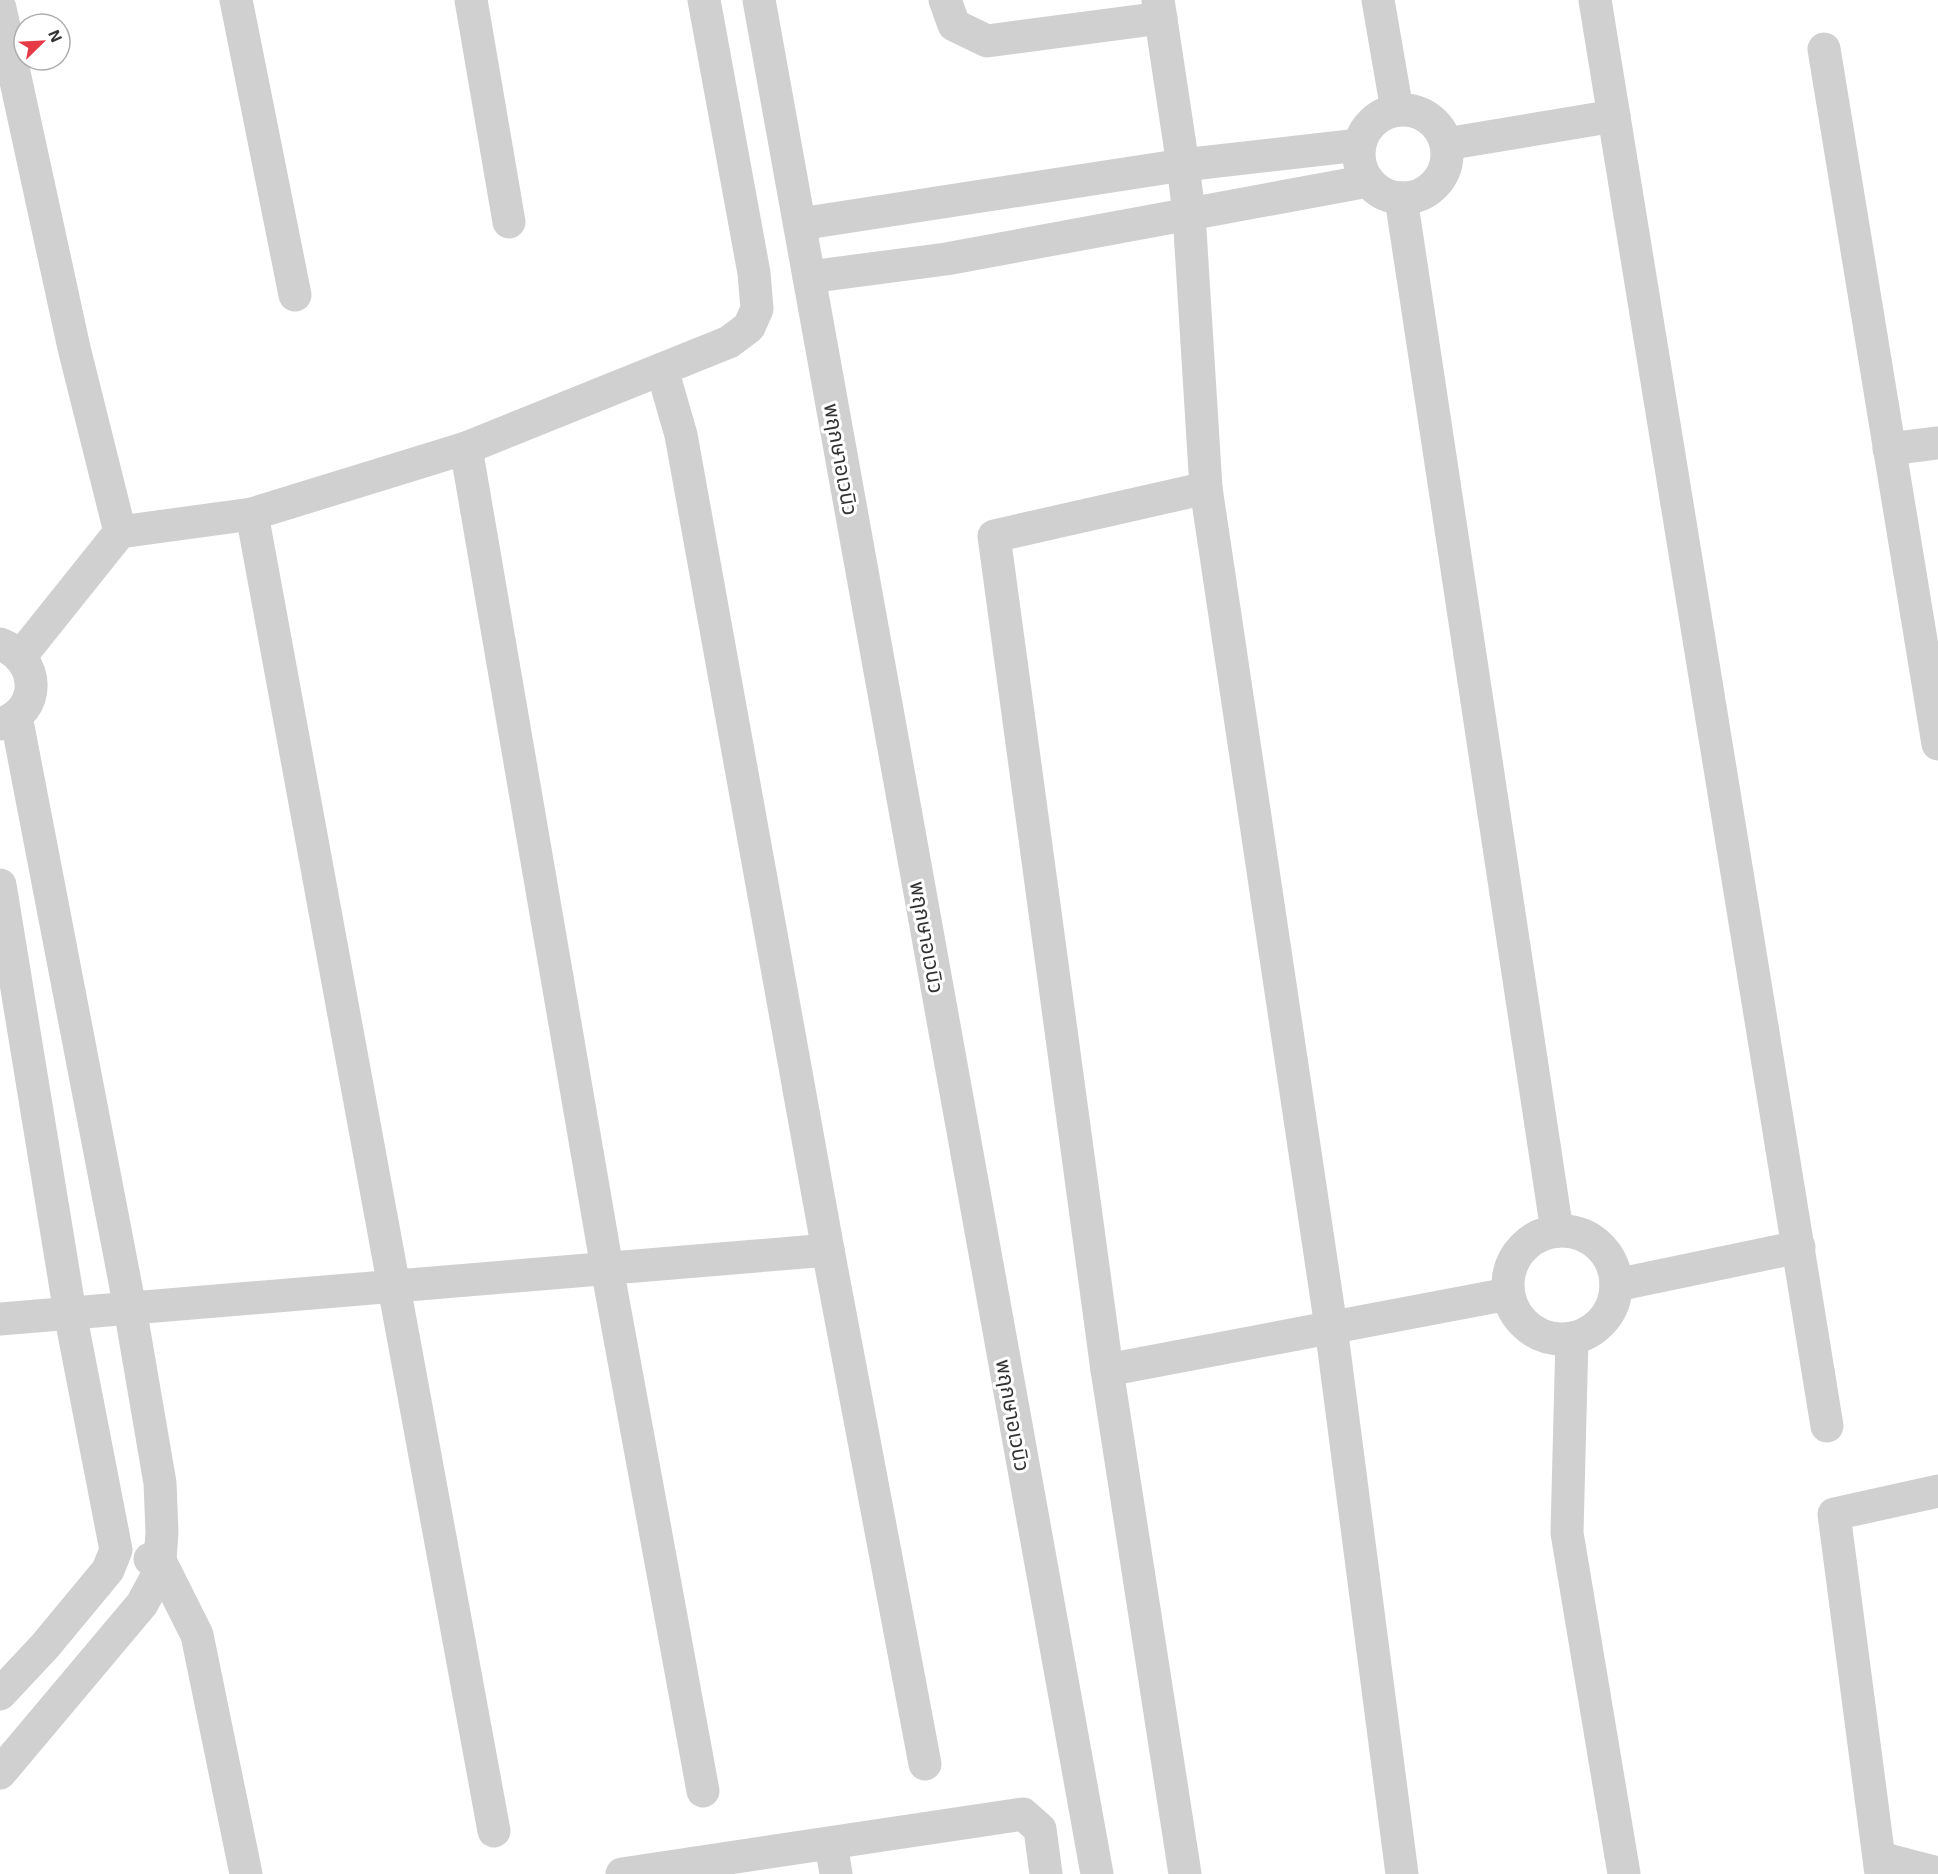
<svg xmlns="http://www.w3.org/2000/svg" width="1938" height="1874" font-family="'Exo 2','Noto Sans Thai',sans-serif">
  <style>
    .lines { fill: none; stroke-linecap: round; stroke-linejoin: round }
    .minor { stroke: #d0d0d0; stroke-width: 33 }
    .labels { text-anchor: middle; dominant-baseline: central; stroke-width: 6; stroke-linejoin: round; paint-order: stroke }
    .street-label { font-size: 21px; fill: #333; stroke: #fff }
  </style>
  <rect width="100%" height="100%" fill="#fff"/>
  <g class="lines">
    <!-- minor -->
    <g class="minor">
      <polyline points="236,0 295,295"/>
      <polyline points="471,0 509,222"/>
      <polyline points="759,0 1097,1874"/>
      <polyline points="945,0 954,25 987,41 1161,18"/>
      <polyline points="1158,0 1183,165 1189,214 1206,488 994,536 1107,1370 1185,1874"/>
      <polyline points="1378,0 1397,110"/>
      <polyline points="1595,0 1827,1426"/>
      <polyline points="0,8 74,348 120,532"/>
      <polyline points="1824,49 1938,744"/>
      <circle cx="1403" cy="154" r="44"/>
      <polyline points="1446,144 1614,116"/>
      <polyline points="1401,198 1557,1231"/>
      <polyline points="800,224 1183,165 1359,145"/>
      <polyline points="809,277 946,259 1368,181"/>
      <polyline points="662,369 681,435 828,1250 925,1764"/>
      <polyline points="466,448 607,1268 703,1791"/>
      <polyline points="1889,449 1938,443"/>
      <polyline points="1206,488 1331,1327 1402,1874"/>
      <polyline points="252,514 494,1831"/>
      <path d="M0 644C40 659 43 711 0 724"/>
      <polyline points="20,657 120,532 252,514 466,448 729,342 749,327 757,309 754,273 704,0"/>
      <polyline points="0,885 70,1313 116,1550 108,1570 45,1646 0,1694"/>
      <circle cx="1562" cy="1285" r="54"/>
      <polyline points="1616,1285 1799,1247"/>
      <polyline points="0,1319 828,1250"/>
      <polyline points="1572,1338 1567,1533 1624,1874"/>
      <polyline points="1107,1370 1508,1294"/>
      <polyline points="150,1559 160,1561 197,1635 246,1874"/>
      <polyline points="0,1773 142,1604 156,1578 160,1561 162,1532 160,1483 130,1308 16,716"/>
      <polyline points="831,1843 836,1874"/>
      <polyline points="1880,1858 1938,1873"/>
      <polyline points="622,1874 1023,1814 1040,1829 1046,1874"/>
      <polyline points="1881,1874 1834,1514 1938,1491"/>
    </g>
  </g>
  <g class="labels">
    <!-- street labels -->
    <g class="street-label">
      <text transform="translate(842 459) rotate(80)">พฤกษาอเวนิว</text>
      <text transform="translate(928 937) rotate(80)">พฤกษาอเวนิว</text>
      <text transform="translate(1014 1415) rotate(80)">พฤกษาอเวนิว</text>
    </g>
  </g>
  <!-- north arrow -->
  <g transform="translate(42 42) rotate(66)"><circle r="28" fill="#ffffff" stroke="#adadad" stroke-width="1.5"/>
  <path d="M0-4.5L10 22L0 15L-10 22Z" fill="#e63946"/>
  <text y="-9" font-size="16" font-weight="bold" text-anchor="middle" fill="#333333">N</text>
  </g>
</svg>
